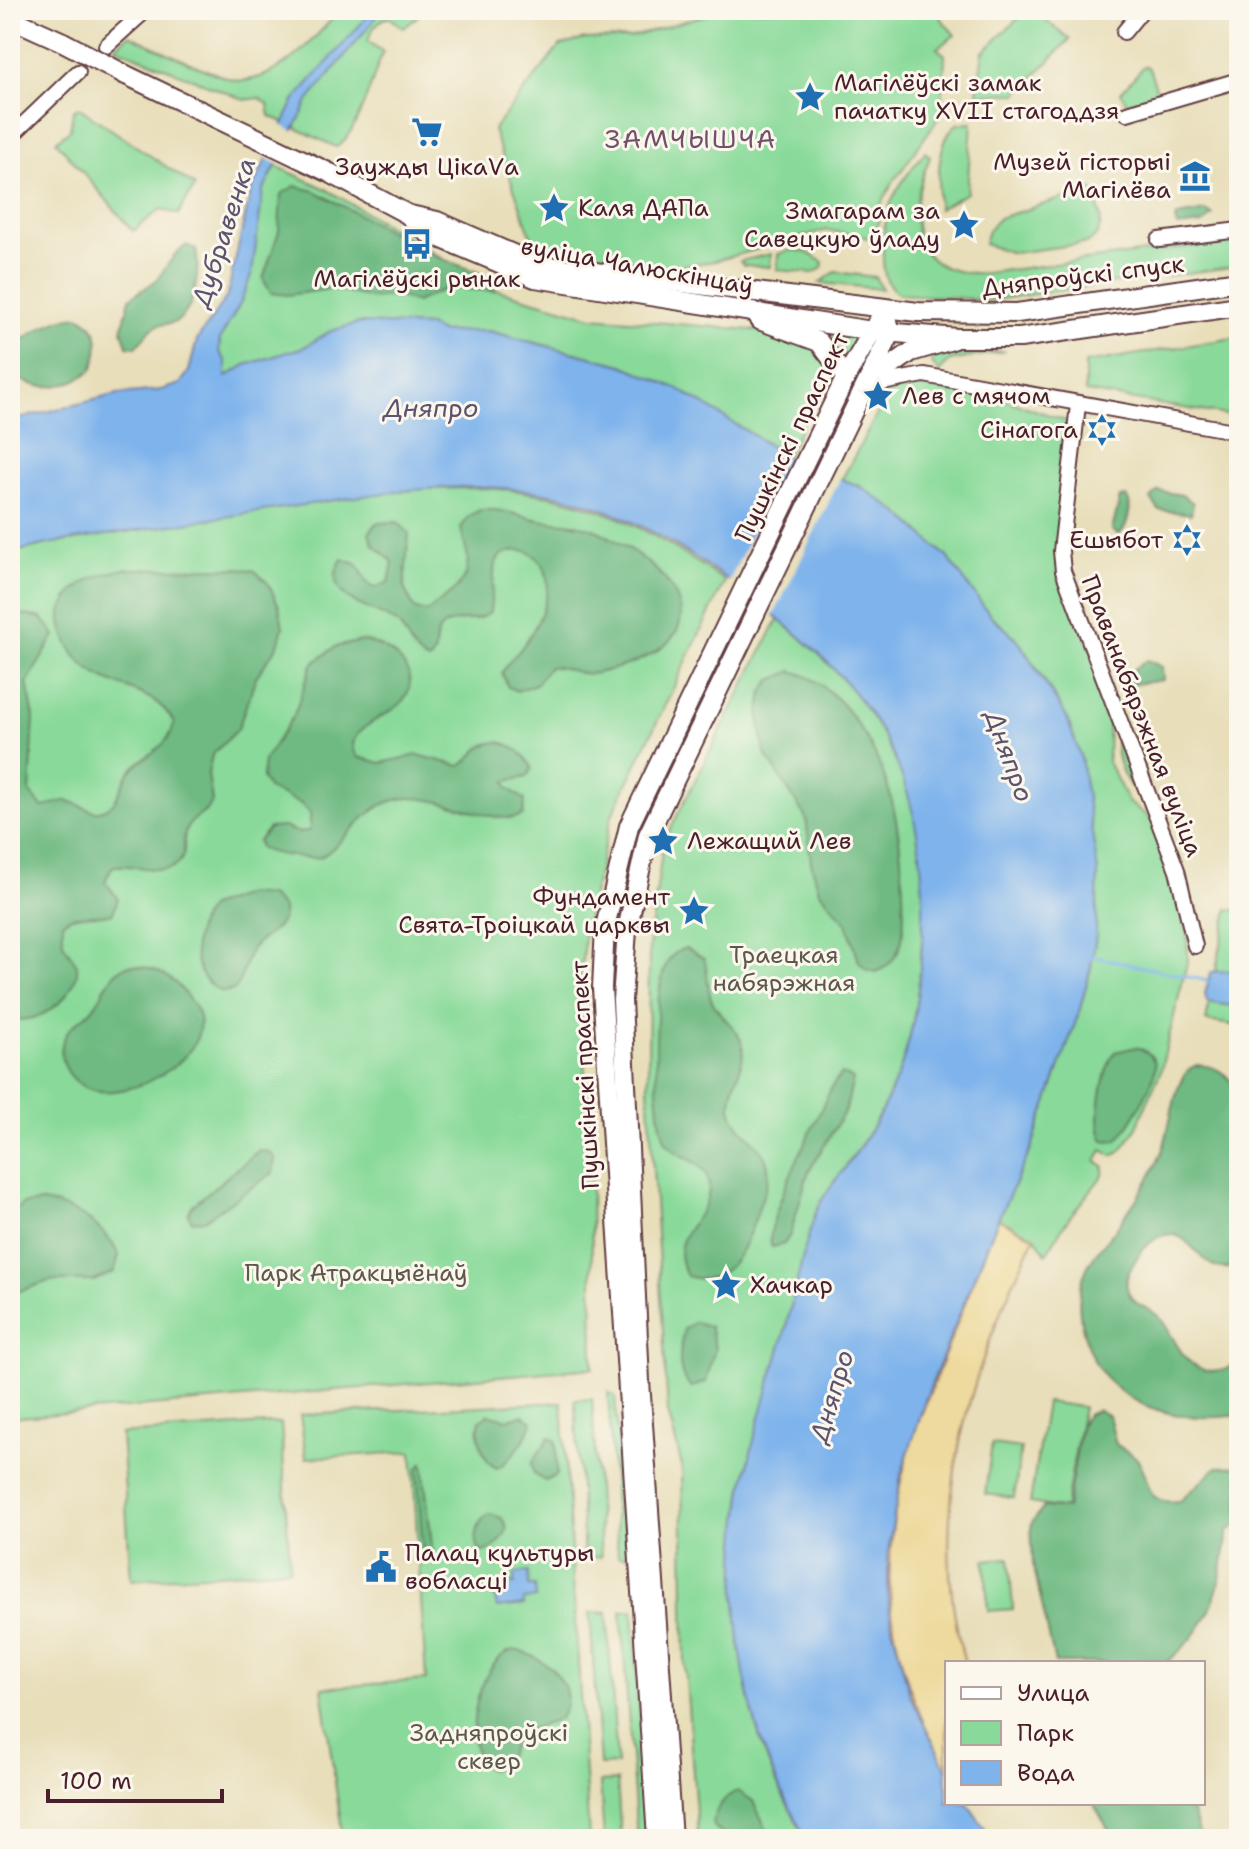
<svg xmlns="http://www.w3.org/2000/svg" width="1249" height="1849" font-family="'Shantell Sans',sans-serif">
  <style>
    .green { fill: #89da9a; stroke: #6a7c62; stroke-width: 2 }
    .forest { fill: #6eba82; stroke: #5c6c56; stroke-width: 2 }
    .sand { fill: #eeda9e; stroke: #9c7c64; stroke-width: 2 }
    .water { fill: #7eb3ec; stroke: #64698c; stroke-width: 2 }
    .pier { fill: #e8deba }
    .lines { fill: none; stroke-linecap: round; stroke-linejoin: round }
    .stream { stroke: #7eb3ec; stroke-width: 3 }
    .minor-casing { stroke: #623c40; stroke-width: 18 }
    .major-casing { stroke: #623c40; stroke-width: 22 }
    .minor { stroke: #fff; stroke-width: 14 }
    .major { stroke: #fff; stroke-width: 18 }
    .major-bridge-casing { stroke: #623c40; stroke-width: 22; stroke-linecap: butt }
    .major-bridge { stroke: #fff; stroke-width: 18 }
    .labels { text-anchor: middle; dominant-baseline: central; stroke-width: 6; stroke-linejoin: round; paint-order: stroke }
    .poi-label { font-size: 24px; fill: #4a1f2b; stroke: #fbf7ec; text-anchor: start }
    .street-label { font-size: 24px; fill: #4a1f2b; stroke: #fbf7ec }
    .park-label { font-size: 24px; fill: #5d574c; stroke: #fbf7ec }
    .neighbourhood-label { font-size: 26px; letter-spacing: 2px; fill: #72516b; stroke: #fbf7ec }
    .water-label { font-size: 26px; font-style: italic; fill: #5c536f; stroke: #fbf7ec }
  </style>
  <rect width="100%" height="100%" fill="#fbf7ec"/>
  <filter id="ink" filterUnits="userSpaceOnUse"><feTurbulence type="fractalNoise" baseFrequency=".0125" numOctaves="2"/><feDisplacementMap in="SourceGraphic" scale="16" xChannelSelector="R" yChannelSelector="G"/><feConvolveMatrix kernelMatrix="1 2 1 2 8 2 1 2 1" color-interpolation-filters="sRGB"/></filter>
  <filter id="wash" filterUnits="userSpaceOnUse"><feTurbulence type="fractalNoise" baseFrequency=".006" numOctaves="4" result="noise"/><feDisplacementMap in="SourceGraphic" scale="32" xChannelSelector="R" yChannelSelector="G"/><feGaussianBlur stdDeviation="1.8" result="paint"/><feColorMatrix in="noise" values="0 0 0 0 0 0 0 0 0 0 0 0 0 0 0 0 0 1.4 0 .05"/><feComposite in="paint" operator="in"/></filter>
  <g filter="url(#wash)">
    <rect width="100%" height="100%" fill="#e8deba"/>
    <!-- green -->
    <g class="green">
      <path d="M340 10H425L404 28 389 17C376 21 372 29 368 41L383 52C374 73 356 139 336 147L270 116 268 104 259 98 244 100 115 47 129 35C149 44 225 82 242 81 283 77 315 38 340 10Z"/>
      <polygon points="721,10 934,10 955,35 937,48 945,55 942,113 892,184 882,202 875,239 827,230 715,261 671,267 556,255 541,248 531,236 493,130 560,46 585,39 629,38"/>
      <polygon points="1033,11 1070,39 1017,94 977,94 983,52 1025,12"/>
      <polygon points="1144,66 1149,68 1158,94 1127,104 1121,92"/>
      <polygon points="78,107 195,186 178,214 161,209 133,231 56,141 70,130 73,112"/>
      <path d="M972 123 967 193 938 209C938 185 936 140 957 124Z"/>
      <path d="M925 152 930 157C905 214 906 277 986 273L1239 240V266L992 300 899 294C885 285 883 271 883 256 882 209 893 191 925 152Z"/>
      <polygon points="276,166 324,188 494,289 592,317 788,333 809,339 829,369 787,456 678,389 622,365 489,331 440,332 428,326 401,325 331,331 304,347 246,365 226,377 219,351 220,339 247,287 263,191"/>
      <path d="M1093 189C1099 209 1109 230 1088 243L1013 253 984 244 988 230 999 218Z"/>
      <polygon points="792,250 806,252 823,262 822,268 813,273 777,270 778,254"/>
      <polygon points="771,254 770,267 744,265 740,261"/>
      <polygon points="835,272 875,277 882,289 820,283"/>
      <polygon points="829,333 860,334 850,358 846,359 840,345"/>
      <polygon points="1239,337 1239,417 1085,392 1085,363"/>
      <polygon points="940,351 1005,351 950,361 939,372 931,362 933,354"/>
      <polygon points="916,379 981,391 1069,422 1057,546 1109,704 1108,762 1128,802 1153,820 1180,893 1187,935 1188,959 1160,1073 1135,1131 1119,1153 1112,1156 1102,1150 1096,1161 1104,1166 1103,1175 1068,1219 1046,1254 1035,1237 998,1219 1031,1149 1079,1012 1091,967 1093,843 1081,758 1067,718 1038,670 1017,639 990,615 947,557 898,512 842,479 888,394 896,386"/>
      <path d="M483 488C586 493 642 524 725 581L612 815 585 928 580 985 591 1173 593 1368 10 1418V553L48 544 343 497 420 489Z"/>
      <path d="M778 619C892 709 931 798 922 941 919 990 914 1038 895 1083 883 1112 866 1139 848 1163 837 1180 823 1194 816 1213 802 1252 795 1295 784 1335 770 1386 754 1437 743 1488 736 1525 738 1564 740 1601 744 1696 756 1757 807 1839H698L685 1666 682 1466 668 1412 648 1087 649 947 663 843Z"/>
      <path d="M1117 730 1144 798C1122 784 1113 755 1117 730Z"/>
      <polygon points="1228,909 1239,911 1239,1026 1206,1021"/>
      <polygon points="608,1392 615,1396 627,1556 618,1556"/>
      <polygon points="592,1399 601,1557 584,1558 575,1400"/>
      <polygon points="562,1402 589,1839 343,1839 322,1688 426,1680 412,1452 306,1458 300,1415"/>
      <polygon points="1046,1402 1083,1407 1065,1509 1030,1503"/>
      <polygon points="281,1423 290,1569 131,1580 121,1434"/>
      <polygon points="992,1444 1021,1448 1014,1498 985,1494"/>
      <polygon points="1009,1558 1013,1609 988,1611 985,1560"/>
      <polygon points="633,1610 648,1839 637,1839 621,1611"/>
      <polygon points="607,1612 617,1764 600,1765 590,1613"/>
      <polygon points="617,1781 621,1839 604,1839 600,1782"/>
    </g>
    <!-- forest -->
    <g class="forest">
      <polygon points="295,186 315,191 437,257 488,276 494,291 447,288 416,302 396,296 372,298 331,289 287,295 271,293 263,279 279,231 281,194"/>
      <polygon points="1205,211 1213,215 1203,224 1177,227 1175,219 1178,216"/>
      <path d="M187 245 196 250C200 270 196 309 177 321 171 325 166 323 159 325 149 328 143 340 136 347L127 346 122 330 130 298 157 280 176 253Z"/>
      <path d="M78 316C102 325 101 349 92 370 70 388 36 394 13 374L10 352C25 335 55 318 78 316Z"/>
      <polygon points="1158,491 1182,495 1193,503 1191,514 1159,510 1151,499"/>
      <path d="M1127 497C1133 506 1127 528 1119 535L1112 530 1120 498Z"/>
      <path d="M480 510C500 508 520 516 540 520 561 524 579 521 600 532 693 579 723 647 596 673 580 677 565 665 549 667L536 684 517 691 508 687 502 673C508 660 518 654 525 643 540 622 561 578 536 557 525 547 513 550 501 555L495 564 490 612C476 625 456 616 442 627 431 637 440 652 429 661 414 659 408 635 398 624 381 608 315 602 342 559L357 564 369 585 375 588 389 582 393 562 373 544 369 533 377 523 397 522 409 533 404 588 415 610 427 612 456 589 466 575 468 558 461 528 469 516Z"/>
      <path d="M125 569 239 568 255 571 268 583 279 606 283 627 278 645 256 677 238 729 212 755 208 774 212 801C207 815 193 816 187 828 181 838 187 848 182 858 171 882 131 860 112 867L105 881 118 899 113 913C95 919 78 910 63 922V943L77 965C80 994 38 1028 10 1018V612L42 618 55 635 27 683 34 717 30 793 42 807C51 807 58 800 67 801 79 802 90 815 103 810 120 804 121 781 132 769 147 753 170 747 174 723 150 676 86 697 64 634 61 625 59 614 64 605 77 580 100 574 125 569Z"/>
      <path d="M362 641C388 644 425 671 403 701 392 717 337 729 358 757L381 763 418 755 460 766C471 761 475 750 485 745 504 736 525 752 532 769L527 777 506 781 508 788 525 800 523 815C494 829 437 789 395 800 363 808 348 841 321 857 310 860 269 854 260 848L258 841 269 828 284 827 299 833 310 830V813L303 805 269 789 262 779 264 760 294 715 312 664 335 647Z"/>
      <polygon points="1147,660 1162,667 1163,680 1130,685 1127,674"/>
      <path d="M792 671C815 677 831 691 846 709 890 763 901 823 903 892 904 921 909 958 876 972L867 970 859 962 847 923 819 891 811 862 806 818 765 753 759 718 763 691 771 680Z"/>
      <path d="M247 894 270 896 283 908C285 927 269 932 257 943 244 955 245 975 235 990L222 992C188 977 188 932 210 907Z"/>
      <path d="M686 948 704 959C709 972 706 987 712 1001 720 1019 743 1029 743 1052 743 1072 727 1092 732 1112 738 1134 765 1143 768 1168 770 1180 764 1193 760 1204 750 1236 732 1292 687 1276 661 1232 717 1217 708 1180 704 1157 674 1160 665 1139 653 1113 653 995 665 968 669 957 675 951 686 948Z"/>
      <path d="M130 965C152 967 169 974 183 991 189 999 197 1008 199 1017 207 1062 127 1102 90 1089 66 1080 52 1052 69 1030 76 1022 85 1017 92 1009 107 992 106 972 130 965Z"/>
      <path d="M1136 1047C1144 1050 1153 1054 1155 1064 1158 1079 1128 1129 1117 1140L1105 1141C1092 1127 1103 1067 1115 1052Z"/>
      <path d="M1197 1065C1230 1066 1243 1092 1239 1123 1238 1131 1232 1138 1230 1147L1239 1165V1265C1213 1276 1205 1259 1188 1243 1165 1221 1141 1247 1131 1268 1127 1275 1125 1283 1128 1291 1133 1307 1151 1307 1160 1318 1177 1339 1182 1371 1215 1371 1227 1371 1235 1365 1239 1355V1415C1172 1424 1102 1405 1084 1334 1078 1313 1077 1289 1087 1268 1092 1256 1103 1245 1112 1234 1131 1208 1150 1182 1162 1151 1172 1127 1172 1073 1197 1065Z"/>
      <path d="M842 1074 853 1079 846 1109 808 1173 790 1235 784 1244 772 1247C760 1227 822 1108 834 1083Z"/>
      <polygon points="259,1150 271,1153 275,1158 273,1173 204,1220 192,1221 188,1214 192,1206"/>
      <path d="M43 1202C75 1207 104 1225 119 1255L114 1272 94 1281H49L20 1291 10 1287V1213L23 1204Z"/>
      <path d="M695 1322 709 1326 715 1348 706 1382 692 1387C675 1378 680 1346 684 1329Z"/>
      <path d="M1098 1410 1109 1416 1116 1444C1124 1451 1135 1453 1140 1463 1152 1486 1144 1505 1180 1501L1217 1467 1239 1466V1524L1228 1531C1220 1588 1214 1627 1165 1663H1055L1033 1564 1031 1524 1044 1507 1067 1509 1081 1424 1087 1415Z"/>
      <path d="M488 1414 507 1419 523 1415 532 1421C529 1436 511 1461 497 1468 482 1462 476 1435 480 1420Z"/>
      <polygon points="550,1437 556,1441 557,1475 545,1481 534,1474 532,1463"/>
      <polygon points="423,1463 433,1556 427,1562 423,1557 417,1469"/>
      <path d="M490 1514 502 1518 507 1528C504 1539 493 1552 481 1552 473 1542 476 1519 490 1514Z"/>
      <path d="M513 1650C545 1655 584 1688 558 1720L519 1733 503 1766 489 1770C458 1752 477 1660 513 1650Z"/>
      <path d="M738 1791 753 1801 771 1839C751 1839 724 1844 713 1824 714 1810 725 1795 738 1791Z"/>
      <polygon points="1093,1803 1180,1803 1193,1813 1201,1839 1114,1839"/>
    </g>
    <!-- sand -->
    <path class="sand" d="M998 1219 1035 1237C968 1371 924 1514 965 1663H947V1770C884 1652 874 1568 912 1439Z"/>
    <!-- water -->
    <g class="water">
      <path d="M373 10H382L309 100 263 191 252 273 240 304 220 339 219 351 226 362V377L246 365 304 347 331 331 359 323 429 326 440 332 488 331 622 365 678 389 787 456 861 487 898 512 947 557 990 615 1017 639 1067 718 1081 758 1098 872 1096 936 1091 967 1079 1012 1031 1149 998 1219 926 1398 901 1475 888 1553V1594L892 1626 910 1695 947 1770V1803H967L992 1839H807C744 1738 724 1614 742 1496 751 1441 769 1387 784 1334 795 1294 802 1251 816 1212 824 1192 839 1177 851 1160 867 1137 882 1113 893 1087 913 1042 919 993 922 944 930 812 897 716 792 630 735 583 668 533 598 507 494 469 382 494 276 509 200 521 124 532 48 544L10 553V421L118 394 161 390 180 384 189 371 197 340 227 296 251 191 295 99Z"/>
      <polygon points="1239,970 1239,1007 1207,1002 1205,994 1211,972"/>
      <polygon points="528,1572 529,1586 535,1586 536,1598 524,1600 524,1605 497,1608 492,1583 515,1584 515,1573"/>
    </g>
    <!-- pier -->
    <g class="pier">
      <polygon points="279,124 297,133 281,166 263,157"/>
      <polygon points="791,453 842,475 772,619 726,587"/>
    </g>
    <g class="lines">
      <!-- stream -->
      <polyline class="stream" points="1091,956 1208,981"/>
    </g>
  </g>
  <g filter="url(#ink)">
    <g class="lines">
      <defs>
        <g id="minor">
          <polyline points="1124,32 1142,10"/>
          <polyline points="106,46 146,10"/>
          <polyline points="1127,113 1239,80"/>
          <polyline points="10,137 78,72"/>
          <polyline points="1159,240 1239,230"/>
          <polyline points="866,386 924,375 1239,432"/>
          <polyline points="1078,405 1061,551 1063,571 1177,870 1195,946"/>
        </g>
        <g id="major">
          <polyline points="10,18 63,42"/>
          <polyline points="126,75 330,173 407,214 428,233 535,278 872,331 958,338 1020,338 1239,306"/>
          <polyline points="410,215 437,221 538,265 918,312 1017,313 1239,281"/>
          <polyline points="759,320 819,342 846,377"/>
          <polyline points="872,380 911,352 952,340"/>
          <polyline points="657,1839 602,988 605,927 629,826 846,377 885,309"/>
          <polyline points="672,1839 640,1381 622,1000 627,930 648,835 891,333 885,309"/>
        </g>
      </defs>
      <!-- minor casing -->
      <use href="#minor" class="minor-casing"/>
      <!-- major casing -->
      <use href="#major" class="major-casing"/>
      <!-- minor -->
      <use href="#minor" class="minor"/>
      <!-- major -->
      <use href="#major" class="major"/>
      <defs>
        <polyline id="major-bridge" points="63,42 126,75"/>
      </defs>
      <!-- major-bridge casing -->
      <use href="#major-bridge" class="major-bridge-casing"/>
      <!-- major-bridge -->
      <use href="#major-bridge" class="major-bridge"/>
    </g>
  </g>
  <!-- icons -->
  <defs>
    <symbol id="sight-bare" viewBox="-9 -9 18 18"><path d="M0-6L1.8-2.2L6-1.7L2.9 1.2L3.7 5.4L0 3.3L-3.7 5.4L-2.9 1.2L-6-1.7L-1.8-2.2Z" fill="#1f6fb2" stroke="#fbf7ec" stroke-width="2.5" paint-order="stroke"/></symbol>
    <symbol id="supermarket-bare" viewBox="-9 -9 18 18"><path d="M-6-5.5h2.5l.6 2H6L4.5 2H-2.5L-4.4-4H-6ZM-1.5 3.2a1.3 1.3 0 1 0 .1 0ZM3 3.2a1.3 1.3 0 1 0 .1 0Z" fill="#1f6fb2" stroke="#fbf7ec" stroke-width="2.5" paint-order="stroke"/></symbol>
    <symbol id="museum-bare" viewBox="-9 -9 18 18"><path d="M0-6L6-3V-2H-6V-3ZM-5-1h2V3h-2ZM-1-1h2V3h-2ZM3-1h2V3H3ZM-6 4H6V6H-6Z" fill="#1f6fb2" stroke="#fbf7ec" stroke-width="2.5" paint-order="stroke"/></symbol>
    <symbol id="bus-bare" viewBox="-9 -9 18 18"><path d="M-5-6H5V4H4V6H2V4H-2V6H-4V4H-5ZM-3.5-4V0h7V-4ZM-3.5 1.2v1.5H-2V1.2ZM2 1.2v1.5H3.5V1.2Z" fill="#1f6fb2" stroke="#fbf7ec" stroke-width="2.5" paint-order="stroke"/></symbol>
    <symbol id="synagogue-bare" viewBox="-9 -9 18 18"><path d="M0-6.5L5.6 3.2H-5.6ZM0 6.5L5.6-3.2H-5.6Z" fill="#1f6fb2" stroke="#fbf7ec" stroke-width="2.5" paint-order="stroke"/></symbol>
    <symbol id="civic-bare" viewBox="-9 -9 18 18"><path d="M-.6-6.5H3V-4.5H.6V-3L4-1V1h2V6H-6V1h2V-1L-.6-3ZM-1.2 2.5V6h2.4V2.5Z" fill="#1f6fb2" stroke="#fbf7ec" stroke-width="2.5" paint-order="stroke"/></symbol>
  </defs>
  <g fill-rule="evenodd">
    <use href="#sight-bare" x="788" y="75" width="44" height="44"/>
    <use href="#supermarket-bare" x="405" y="110" width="44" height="44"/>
    <use href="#museum-bare" x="1173" y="154" width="44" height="44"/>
    <use href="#sight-bare" x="532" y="186" width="44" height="44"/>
    <use href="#sight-bare" x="942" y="203" width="44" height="44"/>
    <use href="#bus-bare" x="395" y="222" width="44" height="44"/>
    <use href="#sight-bare" x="856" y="374" width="44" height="44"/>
    <use href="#synagogue-bare" x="1080" y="408" width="44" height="44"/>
    <use href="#synagogue-bare" x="1165" y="518" width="44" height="44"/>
    <use href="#sight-bare" x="641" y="819" width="44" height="44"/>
    <use href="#sight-bare" x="672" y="889" width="44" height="44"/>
    <use href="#sight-bare" x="704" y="1263" width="44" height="44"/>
    <use href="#civic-bare" x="359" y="1545" width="44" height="44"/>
  </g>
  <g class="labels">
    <!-- poi labels -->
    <g class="poi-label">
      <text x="834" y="83">Магілёўскі замак<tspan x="834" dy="28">пачатку XVII стагоддзя</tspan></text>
      <text x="1171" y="162" text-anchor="end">Музей гісторыі<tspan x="1171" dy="28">Магілёва</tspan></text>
      <text x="427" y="167" text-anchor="middle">Заужды ЦікаVа</text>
      <text x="578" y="208">Каля ДАПа</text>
      <text x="940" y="211" text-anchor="end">Змагарам за<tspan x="940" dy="28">Савецкую ўладу</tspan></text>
      <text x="417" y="279" text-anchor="middle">Магілёўскі рынак</text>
      <text x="902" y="396">Лев с мячом</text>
      <text x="1078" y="430" text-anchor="end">Сінагога</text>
      <text x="1163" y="540" text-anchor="end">Ешыбот</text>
      <text x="687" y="841">Лежащий Лев</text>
      <text x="670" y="897" text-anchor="end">Фундамент<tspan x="670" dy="28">Свята-Троіцкай царквы</tspan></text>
      <text x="750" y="1285">Хачкар</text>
      <text x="405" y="1553">Палац культуры<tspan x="405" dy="28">вобласці</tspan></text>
    </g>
    <!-- street labels -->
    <g class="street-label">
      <text transform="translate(637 266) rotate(10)">вуліца Чалюскінцаў</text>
      <text transform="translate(1083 276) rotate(-7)">Дняпроўскі спуск</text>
      <text transform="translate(792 437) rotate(-64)">Пушкінскі праспект</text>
      <text transform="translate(1142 716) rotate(69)">Праванабярэжная вуліца</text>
      <text transform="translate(585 1075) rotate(-93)">Пушкінскі праспект</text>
    </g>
    <!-- park labels -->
    <g class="park-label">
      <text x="784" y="955">Траецкая<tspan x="784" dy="28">набярэжная</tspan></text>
      <text x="356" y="1273">Парк Атракцыёнаў</text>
      <text x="489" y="1733">Задняпроўскі<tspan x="489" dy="28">сквер</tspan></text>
    </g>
    <!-- neighbourhood labels -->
    <g class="neighbourhood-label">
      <text x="691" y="138">ЗАМЧЫШЧА</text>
    </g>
    <!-- water labels -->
    <g class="water-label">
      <text transform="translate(223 232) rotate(-72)">Дубравенка</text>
      <text x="431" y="407">Дняпро</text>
      <text transform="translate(1010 756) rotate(70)">Дняпро</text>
      <text transform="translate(831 1396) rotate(-73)">Дняпро</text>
    </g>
  </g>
  <!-- margin -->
  <rect width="1249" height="1849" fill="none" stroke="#fbf7ec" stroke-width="40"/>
  <!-- legend -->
  <rect x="945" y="1661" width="260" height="144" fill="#fbf7ec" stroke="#b4a19f" stroke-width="2"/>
  <rect x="961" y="1687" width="40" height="12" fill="#ffffff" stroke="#b4a19f" stroke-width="2"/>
  <text x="1017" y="1701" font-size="24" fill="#4a1f2b">Улица</text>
  <rect x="961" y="1721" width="40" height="24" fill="#89da9a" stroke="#b4a19f" stroke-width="2"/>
  <text x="1017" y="1741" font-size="24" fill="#4a1f2b">Парк</text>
  <rect x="961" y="1761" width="40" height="24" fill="#7eb3ec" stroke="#b4a19f" stroke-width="2"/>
  <text x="1017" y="1781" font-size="24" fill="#4a1f2b">Вода</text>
  <!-- scale -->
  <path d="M48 1789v12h174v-12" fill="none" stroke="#4a1f2b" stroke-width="4"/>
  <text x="60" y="1789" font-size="24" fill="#4a1f2b" stroke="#fbf7ec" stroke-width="6" paint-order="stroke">100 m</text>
</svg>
